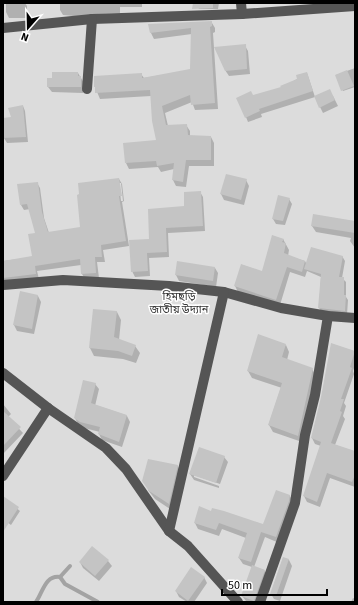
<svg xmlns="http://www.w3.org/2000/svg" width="358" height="605" font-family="'Source Sans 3','Noto Sans Bengali',sans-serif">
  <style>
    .green { fill: #dcdcdc }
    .shadow { fill: #0003; fill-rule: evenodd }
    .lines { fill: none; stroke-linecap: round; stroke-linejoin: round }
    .stream { stroke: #a3a3a3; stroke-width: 4 }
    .building { fill: #c4c4c4 }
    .minor { stroke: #555; stroke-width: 10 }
    .labels { text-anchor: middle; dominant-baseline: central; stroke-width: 3; stroke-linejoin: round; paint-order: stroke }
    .park-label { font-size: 11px; fill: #333; stroke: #fff }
  </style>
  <rect width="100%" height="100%" fill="#fff"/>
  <!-- green -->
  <rect class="green" x="3" y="3" width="352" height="599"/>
  <!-- shadow -->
  <g class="shadow">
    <polygon points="6,3 25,3 27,6 27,18 9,18 6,12"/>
    <polygon points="60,3 142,3 142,7 120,7 120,13 96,14 96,18 63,15 60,10"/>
    <polygon points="195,3 219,3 218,9 199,9"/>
    <polygon points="212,23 215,28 215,32 213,33 218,109 195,110 192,102 165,113 168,126 186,125 190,131 190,136 211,137 214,143 214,166 189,166 186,187 176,186 173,180 174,169 161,172 158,167 129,169 126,163 157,141 151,96 100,99 95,87 95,77 141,74 144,78 191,70 192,34 154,39 151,33 150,25"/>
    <polygon points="245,46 248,51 250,74 229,76 225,70"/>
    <polygon points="355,68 355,87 343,91 336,75"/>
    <polygon points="78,73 84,83 83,93 52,92 48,87"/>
    <polygon points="307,73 315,97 261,114 262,117 248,122 246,117 253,96 282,88"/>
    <polygon points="333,96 338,106 323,113 320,107"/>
    <polygon points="23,106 25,111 28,142 7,143 4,138 3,119 12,118"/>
    <path d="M119 179 122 184 124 201 122 202 129 246 103 250 105 262H97L99 278 85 279 82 274 81 265 37 271 39 279 3 285V261L34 257 37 234 30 209 24 210 21 205 37 183 40 188 44 218 49 233 81 228ZM119 183H121L123 201H121Z"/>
    <polygon points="246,180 249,186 244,205 224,200 221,194"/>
    <polygon points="200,192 203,197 205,231 168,233 169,257 149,258 150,276 135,277 132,271 150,240"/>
    <polygon points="289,199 292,204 285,225 276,224 273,219"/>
    <polygon points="355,214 355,248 350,241 351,238 316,232 312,226 354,221"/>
    <polygon points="283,239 289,250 288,256 305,261 307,265 342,256 345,261 342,278 346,282 346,297 348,300 347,315 322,312 319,308 321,277 307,271 305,277 290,272 280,305 238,292 235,286 263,273"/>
    <polygon points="215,268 218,273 216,287 179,281 176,275"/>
    <polygon points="21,293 38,296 41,302 34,334 17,331 14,325"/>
    <polygon points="94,310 117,312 121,320 119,340 135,346 140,353 136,363 123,359 94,356 90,348"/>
    <polygon points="286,345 289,352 287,360 312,369 316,376 302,442 273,432 269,425 282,388 252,378 248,371"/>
    <polygon points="354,352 355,365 353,371 354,374 344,403 346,406 343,416 345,419 335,445 355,452 355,487 330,478 320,507 307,502 304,496 321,446 315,444 312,438"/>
    <polygon points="95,384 99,389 95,406 127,416 130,422 122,447 102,440 99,434 100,432 84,428 78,424 75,418"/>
    <polygon points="3,404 11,414 8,417 23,433 3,454"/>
    <polygon points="224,457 228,462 220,484 194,475 194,477 219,486 219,488 194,480 190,474"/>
    <polygon points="177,465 182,474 173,511 155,499 148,490"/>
    <polygon points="289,495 293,501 279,543 265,537 254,567 264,570 267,576 258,602 246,601 242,596 252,567 243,564 239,558 246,538 222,529 219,536 198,529 195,523 212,512 264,526"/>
    <polygon points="3,497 20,511 11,525 7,522 3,526"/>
    <polygon points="283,558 289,560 292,566 280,601 274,599 271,594"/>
    <polygon points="108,561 112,566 99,581 83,568 80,562"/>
    <polygon points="204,577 207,583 194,602 187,602 179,597 176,591"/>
    <polygon points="353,598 355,599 355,602 351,602"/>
  </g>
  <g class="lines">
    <!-- stream -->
    <g class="stream">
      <polyline points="60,577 70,566"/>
      <path d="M36 602C43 592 45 575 60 577L65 584 98 602"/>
    </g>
  </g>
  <!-- building -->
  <g class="building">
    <polygon points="193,3 213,3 213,8 192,9"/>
    <polygon points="212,21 212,26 210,27 215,103 191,105 190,95 162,106 166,125 187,124 188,135 211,136 211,160 186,160 183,182 172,180 174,163 157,166 156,161 125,163 123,143 156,140 152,121 150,90 95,93 95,87 94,87 94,76 142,73 142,78 190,69 191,28 150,33 148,24"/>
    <polygon points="246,44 247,69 225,71 214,47"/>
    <polygon points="347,70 354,86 341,91 335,75"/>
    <polygon points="52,72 78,72 78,76 81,76 81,87 47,87 47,78 52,78"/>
    <polygon points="307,72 313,91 259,109 260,111 245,118 236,98 251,91 253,95 281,87 280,86 297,79 296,75"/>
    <polygon points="330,89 335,100 319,108 314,96"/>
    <polygon points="23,105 26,137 3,138 3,118 11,117 8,108"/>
    <polygon points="226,174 247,179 241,200 220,194"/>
    <polygon points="119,178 122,196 119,196 126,241 101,245 102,257 95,257 96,273 81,274 80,259 35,266 36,274 3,278 3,261 32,256 28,234 35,233 27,204 20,205 17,184 38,182 42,212 48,232 80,227 77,195 79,194 78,183"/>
    <polygon points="201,191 203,226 166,228 167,252 147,253 148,271 131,272 129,240 149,239 148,209 184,206 184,192"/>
    <polygon points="278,195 290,198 283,221 272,219"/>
    <polygon points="313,214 355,221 355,233 311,226"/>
    <polygon points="272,235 284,239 282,242 286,243 284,253 305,261 302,272 287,267 276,300 234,286 241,264 262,271"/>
    <polygon points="311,247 343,256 339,277 344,277 344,295 346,295 345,311 318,308 321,274 304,269"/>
    <polygon points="177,261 215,267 213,281 175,275"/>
    <polygon points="20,291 38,295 32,329 13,325"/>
    <polygon points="93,309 117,311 114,337 136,345 132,356 118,351 89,348"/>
    <polygon points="258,334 286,344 282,357 313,368 298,436 268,425 282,383 247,371"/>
    <polygon points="331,343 355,351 350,367 352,368 341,399 344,399 340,411 342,412 331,443 355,451 355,475 352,482 327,473 317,502 303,496 321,442 311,438 321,397"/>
    <polygon points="83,380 96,383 91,403 127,415 119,442 98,434 100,427 80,422 74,418"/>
    <polygon points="3,411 21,427 3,446"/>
    <polygon points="199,447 225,456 216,483 189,474"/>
    <polygon points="148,459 178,465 169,504 149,491 142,481"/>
    <polygon points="276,490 290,495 289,501 276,537 261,532 251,562 238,558 247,533 219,523 216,530 194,523 199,506 211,511 212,508 224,511 263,524"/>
    <polygon points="3,496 19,507 3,532"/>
    <polygon points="92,546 109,560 95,576 79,562"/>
    <polygon points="283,557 289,559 276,596 270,594"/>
    <polygon points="252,565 265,570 254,601 241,596"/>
    <polygon points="191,567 205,577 188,601 175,591"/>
  </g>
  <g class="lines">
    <!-- minor -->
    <g class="minor">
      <polyline points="241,3 242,14"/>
      <polyline points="3,28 92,19 242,14 355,6"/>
      <polyline points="87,89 92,19"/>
      <polyline points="3,285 63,280 169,286 224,292 281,308 328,316 355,318"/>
      <polyline points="3,373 48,408 106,448 126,469 169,531 188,546 238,602"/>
      <polyline points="3,476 48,408"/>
      <polyline points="169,531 224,292"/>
      <polyline points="260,602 295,503 305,435 315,395 328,316"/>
    </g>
  </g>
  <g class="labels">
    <!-- park labels -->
    <g class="park-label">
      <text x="179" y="296">হিমছড়ি<tspan x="179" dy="13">জাতীয় উদ্যান</tspan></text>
    </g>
  </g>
  <!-- border -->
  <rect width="358" height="605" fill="none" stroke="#000000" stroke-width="8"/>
  <!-- north arrow -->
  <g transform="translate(28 28) rotate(200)" stroke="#ffffff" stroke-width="3" paint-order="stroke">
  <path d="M0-3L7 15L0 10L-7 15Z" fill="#000000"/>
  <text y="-6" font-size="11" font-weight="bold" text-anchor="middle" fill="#000000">N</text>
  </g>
  <!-- scale -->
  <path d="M222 589v6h105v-6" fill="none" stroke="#000000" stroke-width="2"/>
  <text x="228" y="589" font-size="12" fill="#000000" stroke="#ffffff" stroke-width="3" paint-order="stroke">50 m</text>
</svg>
